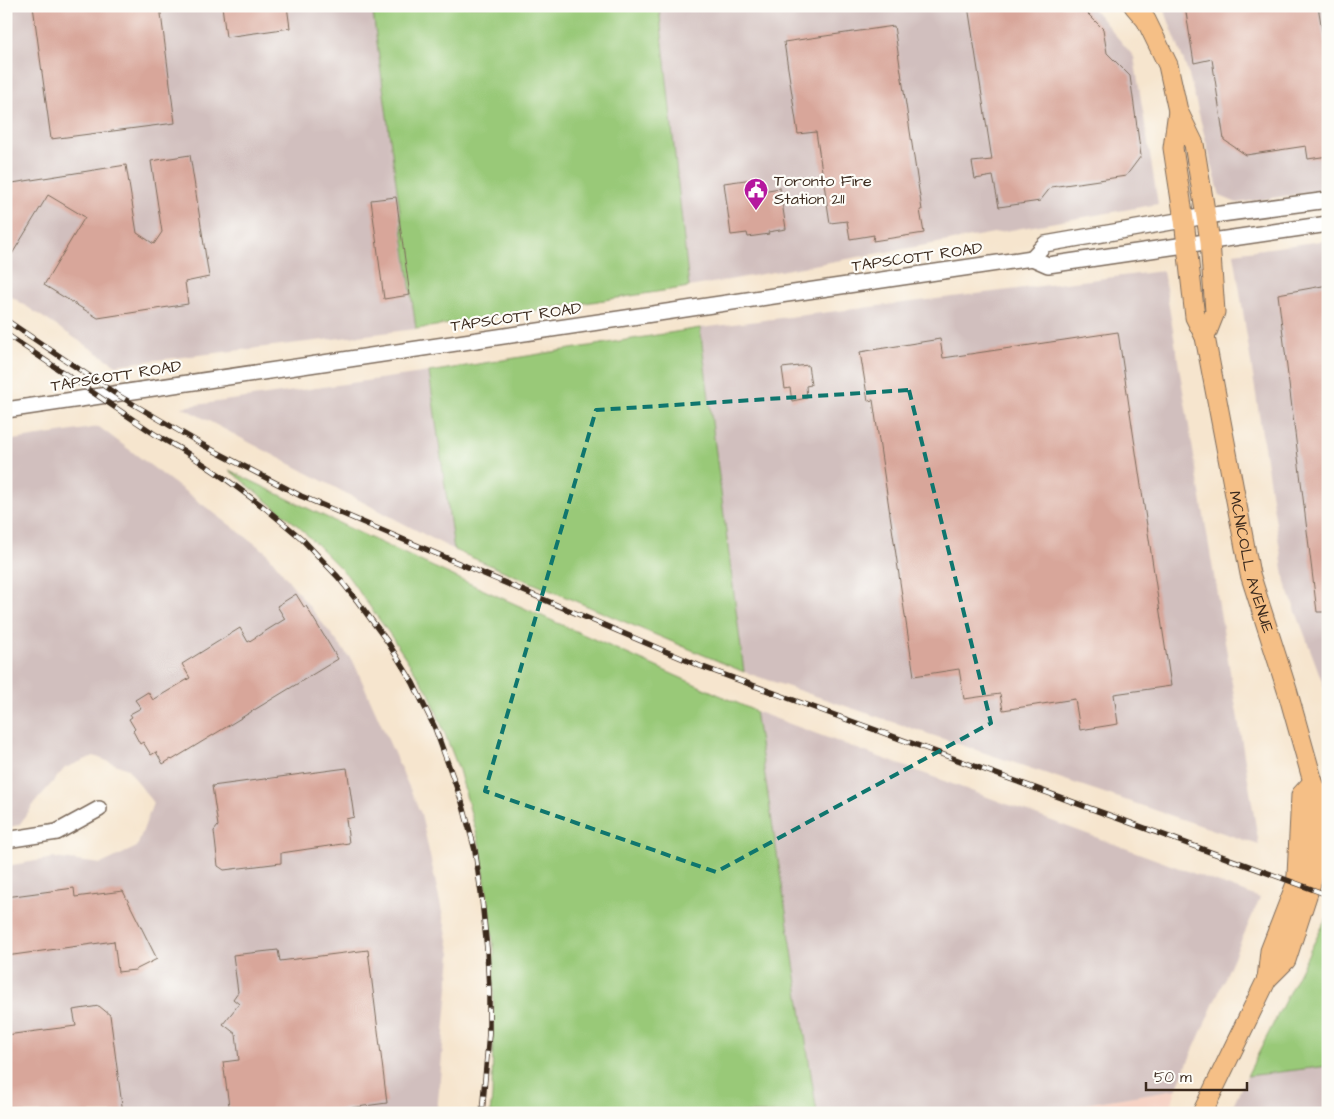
<svg xmlns="http://www.w3.org/2000/svg" width="1334" height="1119" font-family="'Architects Daughter',sans-serif">
  <style>
    .built { fill: #f6d2c4 }
    .industrial { fill: #d1bfbe }
    .green { fill: #99c978; stroke: #6a7a4b }
    .building { fill: #d8a69a }
    .lines { fill: none; stroke-linecap: round; stroke-linejoin: round }
    .minor-casing { stroke: #7c6b5c; stroke-width: 18 }
    .major-casing { stroke: #7c6b5c; stroke-width: 21 }
    .minor { stroke: #fff; stroke-width: 15 }
    .major { stroke: #f5bf86; stroke-width: 19 }
    .rail-casing { stroke: #3b2a1e; stroke-width: 5.5 }
    .rail { stroke: #fdfcf7; stroke-width: 4; stroke-dasharray: 11; stroke-linecap: butt }
    .marked { fill: none; stroke: #0f766e; stroke-width: 4; stroke-dasharray: 10 6; stroke-linejoin: round }
    .labels { text-anchor: middle; dominant-baseline: central; stroke-width: 4.5; stroke-linejoin: round; paint-order: stroke }
    .poi-label { font-size: 16px; fill: #3b2a1e; stroke: #fdfcf7; text-anchor: start }
    .street-label { font-size: 16px; fill: #3b2a1e; stroke: #fdfcf7 }
  </style>
  <rect width="100%" height="100%" fill="#fdfcf7"/>
  <filter id="ink" filterUnits="userSpaceOnUse"><feTurbulence type="fractalNoise" baseFrequency=".02" numOctaves="2"/><feDisplacementMap in="SourceGraphic" scale="10" xChannelSelector="R" yChannelSelector="G"/><feConvolveMatrix kernelMatrix="1 2 1 2 8 2 1 2 1" color-interpolation-filters="sRGB"/></filter>
  <filter id="wash" filterUnits="userSpaceOnUse"><feTurbulence type="fractalNoise" baseFrequency=".0096" numOctaves="4" result="noise"/><feDisplacementMap in="SourceGraphic" scale="20" xChannelSelector="R" yChannelSelector="G"/><feGaussianBlur stdDeviation="1.12" result="paint"/><feColorMatrix in="noise" values="0 0 0 0 0 0 0 0 0 0 0 0 0 0 0 0 0 1.4 0 .05"/><feComposite in="paint" operator="in"/></filter>
  <g filter="url(#wash)">
    <rect width="100%" height="100%" fill="#f6e5ce"/>
    <!-- built -->
    <polygon class="built" points="1176,1089 1169,1113 1031,1113 1145,1094"/>
    <!-- industrial -->
    <g class="industrial">
      <polygon points="6,6 372,6 416,329 116,365 6,293"/>
      <polygon points="659,6 1091,6 1134,57 1158,204 689,287"/>
      <polygon points="1163,6 1328,6 1328,190 1237,203 1220,196 1189,75"/>
      <polygon points="1328,240 1328,697 1285,582 1234,253"/>
      <polygon points="1163,271 1259,845 744,672 700,328"/>
      <polygon points="429,372 454,550 182,407"/>
      <polygon points="99,427 266,552 354,663 421,814 451,954 437,1113 6,1113 6,866 54,858 101,864 137,847 153,803 128,769 94,756 65,768 37,800 19,825 6,828 6,441"/>
      <polygon points="755,711 1260,898 1176,1089 1031,1113 817,1113"/>
      <polygon points="1328,1066 1328,1113 1229,1113 1247,1076"/>
    </g>
    <!-- green -->
    <g class="green">
      <polygon points="372,6 659,6 689,287 416,329"/>
      <polygon points="700,328 744,672 454,550 429,372"/>
      <path d="M229 470C402 556 579 632 755 711L817 1113H490L492 1096 494 949 481 850 459 770 429 693 389 633 347 575 298 526Z"/>
      <polygon points="1326,919 1328,919 1328,1066 1247,1076"/>
    </g>
    <g id="blocks">
      <!-- building -->
      <g class="building">
        <polygon points="33,6 160,6 175,123 51,139"/>
        <polygon points="222,6 287,6 290,28 226,37"/>
        <polygon points="968,6 1080,6 1103,29 1107,53 1130,76 1141,156 1126,176 1051,187 1040,201 999,207 993,176 975,179 972,162 992,160"/>
        <polygon points="1185,6 1318,6 1324,42 1328,42 1328,156 1308,159 1306,146 1246,155 1224,140 1212,59 1194,63"/>
        <polygon points="894,26 922,210 920,210 924,233 873,241 874,235 850,239 847,221 830,223 816,132 798,134 784,42"/>
        <polygon points="190,155 209,277 185,282 188,304 98,318 44,285 85,217 48,195 6,264 6,184 126,165 137,233 154,244 162,232 151,161"/>
        <polygon points="760,178 762,191 780,188 786,229 768,232 769,234 748,237 747,233 731,235 724,183"/>
        <polygon points="396,197 410,295 384,299 371,200"/>
        <polygon points="1328,285 1328,612 1317,612 1278,294"/>
        <polygon points="1118,332 1171,686 1114,694 1118,724 1080,730 1075,699 1003,710 1000,694 964,699 959,669 914,676 873,400 868,401 860,352 940,339 943,358"/>
        <polygon points="808,365 811,385 806,386 807,398 792,401 790,388 785,389 782,368"/>
        <polygon points="296,594 304,607 306,606 338,659 172,760 171,759 163,764 156,752 151,755 143,742 140,744 133,731 135,729 129,719 132,717 130,714 141,708 135,700 148,692 153,700 190,678 182,664 240,628 248,642 285,619 277,606"/>
        <polygon points="347,768 354,817 346,819 349,843 281,853 281,863 224,870 218,866 214,831 218,826 212,786"/>
        <polygon points="74,888 75,897 123,891 157,959 135,970 118,972 114,941 6,956 6,897"/>
        <polygon points="278,950 280,961 368,950 387,1103 311,1113 230,1113 223,1062 239,1060 236,1034 223,1024 239,1004 233,999 238,992 233,955"/>
        <polygon points="99,1006 110,1015 123,1113 6,1113 6,1035 76,1026 73,1010"/>
      </g>
    </g>
  </g>
  <g filter="url(#ink)">
    <use href="#blocks" fill-opacity="0" stroke="#7c6b5c" stroke-width="1"/>
    <g class="lines">
      <defs>
        <g id="minor">
          <polyline points="1032,258 1045,244 1206,216 1328,200"/>
          <polyline points="6,410 834,287 1032,258 1048,265 1328,224"/>
          <polyline points="6,840 57,832 99,809"/>
        </g>
        <g id="major">
          <polyline points="1134,6 1146,20 1168,65 1178,111 1194,144 1210,241 1215,312 1205,337"/>
          <path id="s1" d="M1178 111 1173 148 1184 220 1195 317 1205 337 1250 574 1288 693 1313 782 1319 796 1316 853 1312 880 1286 960 1267 979 1202 1113"/>
          <polyline points="1267,979 1270,951 1296,884 1297,875 1301,795 1313,782"/>
        </g>
      </defs>
      <!-- minor casing -->
      <use href="#minor" class="minor-casing"/>
      <!-- major casing -->
      <use href="#major" class="major-casing"/>
      <!-- minor -->
      <use href="#minor" class="minor"/>
      <!-- major -->
      <use href="#major" class="major"/>
      <defs>
        <g id="rail">
          <polyline points="6,320 116,394 203,445 301,496 700,666 1328,895"/>
          <polyline points="6,334 156,435 184,451 227,480 265,508 301,538 338,577 358,602 387,641 413,683 435,728 462,802 475,850 482,900 487,949 489,990 489,1033 482,1113"/>
        </g>
      </defs>
      <!-- rail casing -->
      <use href="#rail" class="rail-casing"/>
      <!-- rail -->
      <use href="#rail" class="rail"/>
    </g>
  </g>
  <!-- marked area -->
  <path class="marked" d="M909 390 991 723 716 872 485 791 596 410Z"/>
  <!-- icons -->
  <defs>
    <symbol id="civic-pin" viewBox="-11 -11 22 30"><path d="M0 17L-7.5 6A9.5 9.5 0 1 1 7.5 6Z" fill="#b5179e" stroke="#fdfcf7"/><path d="M-.6-6.5H3V-4.5H.6V-3L4-1V1h2V6H-6V1h2V-1L-.6-3ZM-1.2 2.5V6h2.4V2.5Z" fill="#fff"/></symbol>
  </defs>
  <g fill-rule="evenodd">
    <use href="#civic-pin" x="742" y="176" width="28" height="38"/>
  </g>
  <g class="labels">
    <!-- poi labels -->
    <g class="poi-label">
      <text x="774" y="181">Toronto Fire<tspan x="774" dy="18">Station 211</tspan></text>
    </g>
    <!-- street labels -->
    <g class="street-label">
      <text transform="translate(917 257) rotate(-8)">TAPSCOTT ROAD</text>
      <text transform="translate(516 317) rotate(-8)">TAPSCOTT ROAD</text>
      <text transform="translate(116 376) rotate(-9)">TAPSCOTT ROAD</text>
      <text stroke="none"><textPath href="#s1" startOffset="460">MCNICOLL AVENUE</textPath></text>
    </g>
  </g>
  <!-- margin -->
  <rect width="1334" height="1119" fill="none" stroke="#fdfcf7" stroke-width="25"/>
  <!-- scale -->
  <path d="M1146 1082v8h101v-8" fill="none" stroke="#3b2a1e" stroke-width="2.5"/>
  <text x="1154" y="1082" font-size="15" fill="#3b2a1e" stroke="#fdfcf7" stroke-width="4" paint-order="stroke">50 m</text>
</svg>
